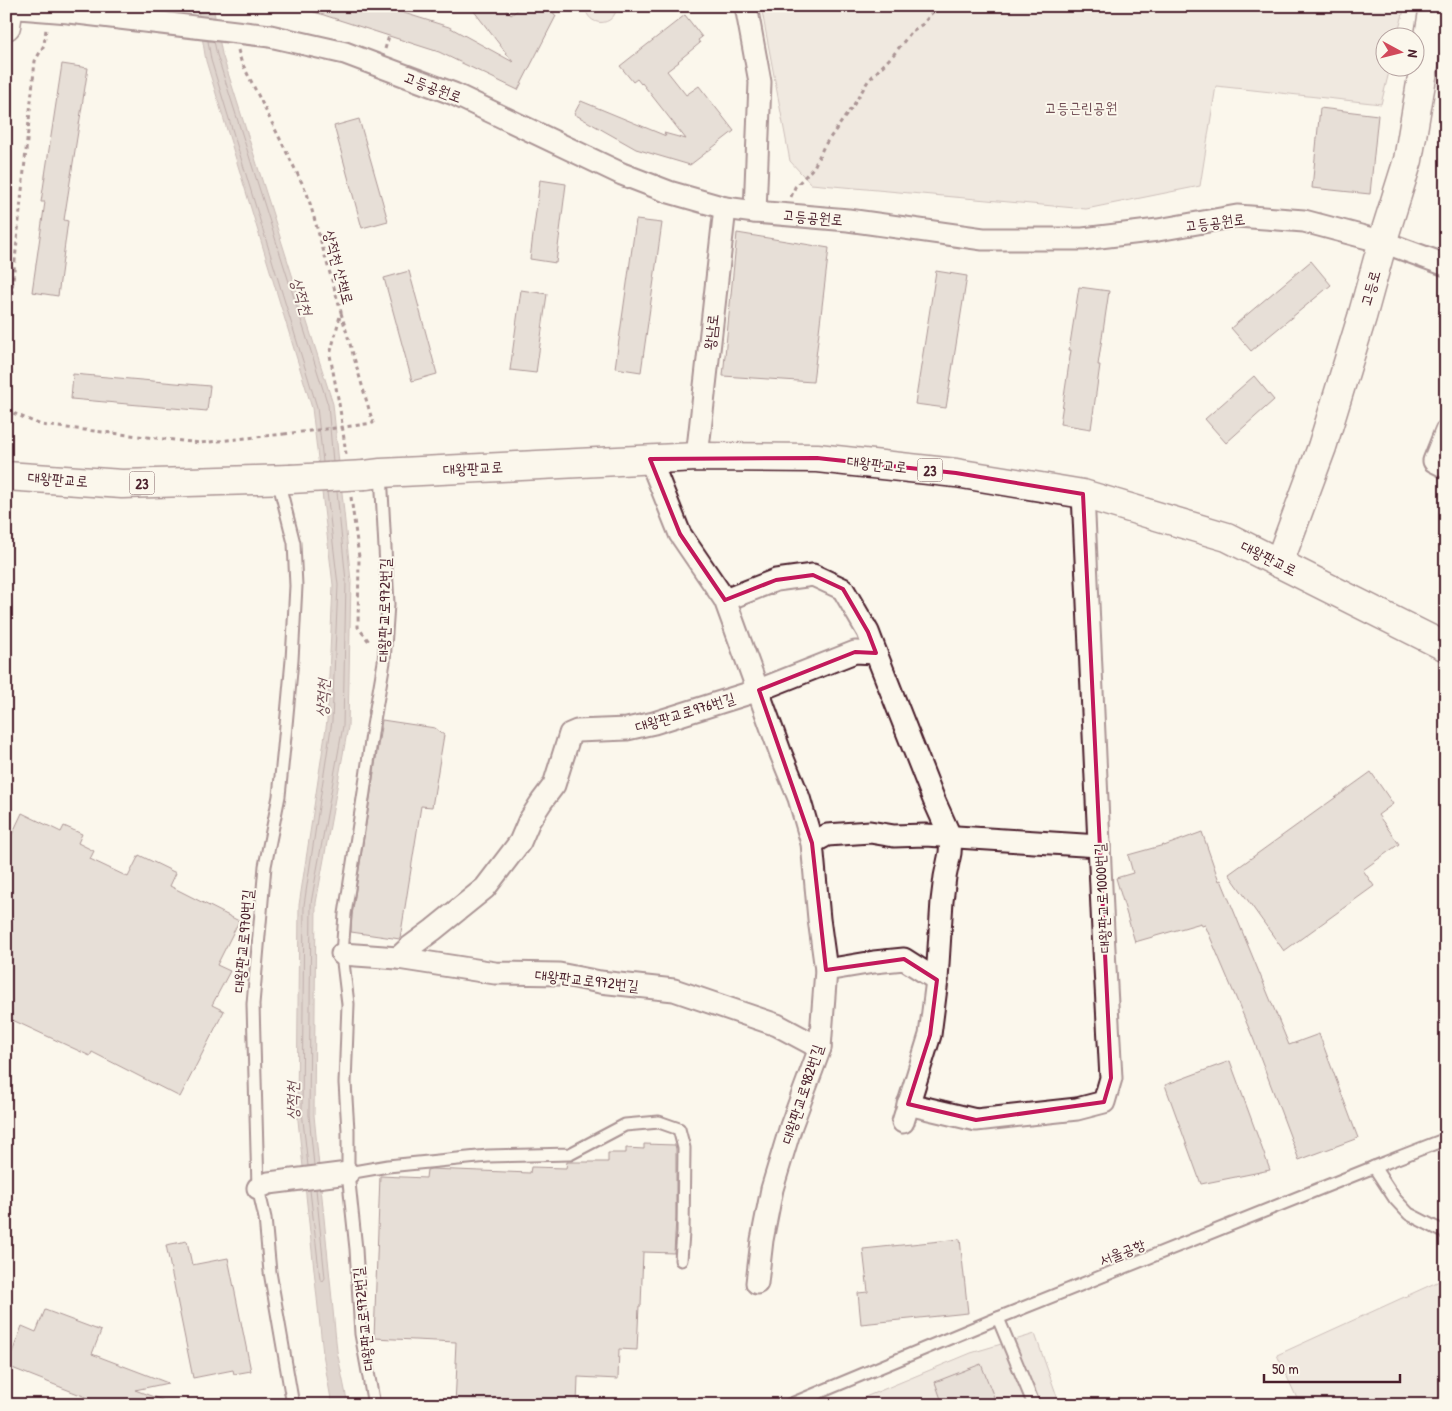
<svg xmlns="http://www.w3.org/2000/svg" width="1452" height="1411" font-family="'Patrick Hand','Poor Story',sans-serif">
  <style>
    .green { fill: #e2d7d0; stroke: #967b7e }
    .water { fill: #bfadaa; stroke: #907477 }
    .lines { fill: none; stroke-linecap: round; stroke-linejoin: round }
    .shore { stroke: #79585e; stroke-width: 1 }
    .building { fill: #cfc2bc; stroke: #4a1f2b }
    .lane-casing { stroke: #4a1f2b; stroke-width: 15 }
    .street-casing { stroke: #4a1f2b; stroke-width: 25 }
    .secondary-casing { stroke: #4a1f2b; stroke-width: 31 }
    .primary-casing { stroke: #4a1f2b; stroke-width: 31 }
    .path { stroke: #4a1f2b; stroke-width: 3; stroke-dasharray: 4 4; stroke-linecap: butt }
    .lane { stroke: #fbf7ec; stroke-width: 11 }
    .street { stroke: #fbf7ec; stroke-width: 21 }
    .secondary { stroke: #fbf7ec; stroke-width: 28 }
    .primary { stroke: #fbf7ec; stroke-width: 28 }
    .street-bridge-casing { stroke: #4a1f2b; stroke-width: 25; stroke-linecap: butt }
    .primary-bridge-casing { stroke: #4a1f2b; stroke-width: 31; stroke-linecap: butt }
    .path-bridge { stroke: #4a1f2b; stroke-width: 3; stroke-dasharray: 4 4; stroke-linecap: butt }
    .street-bridge { stroke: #fbf7ec; stroke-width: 21 }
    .primary-bridge { stroke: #fbf7ec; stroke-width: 28 }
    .marked { fill: none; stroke: #c2185b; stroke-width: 4; stroke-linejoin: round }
    .labels { text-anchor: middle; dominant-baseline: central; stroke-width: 4; stroke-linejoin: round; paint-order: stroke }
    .shield { fill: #fbf7ec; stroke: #7f6065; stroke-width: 1 }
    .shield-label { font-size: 14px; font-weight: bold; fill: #4a1f2b }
    .street-label { font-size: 15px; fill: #4a1f2b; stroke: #fbf7ec }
    .park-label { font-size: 15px; fill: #704d54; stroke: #fbf7ec }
    .water-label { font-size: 16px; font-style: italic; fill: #6d4a51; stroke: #fbf7ec }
  </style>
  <rect width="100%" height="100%" fill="#fbf7ec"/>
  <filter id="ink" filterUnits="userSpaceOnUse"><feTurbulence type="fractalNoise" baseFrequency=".02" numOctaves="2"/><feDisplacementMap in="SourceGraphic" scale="10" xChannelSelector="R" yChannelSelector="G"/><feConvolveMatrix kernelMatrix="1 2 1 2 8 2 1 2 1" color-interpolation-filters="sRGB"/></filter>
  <g filter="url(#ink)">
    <!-- green -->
    <g class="green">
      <path d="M585 6H617C615 28 587 28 585 6Z"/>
      <polygon points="761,6 1405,6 1397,37 1384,38 1384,68 1390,68 1381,104 1216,86 1200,186 1086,209 811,184 790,161"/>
      <polygon points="1446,1278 1446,1400 1435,1405 1300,1405 1277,1355"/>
      <polygon points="1035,1334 1060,1405 846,1405 971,1353"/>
    </g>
    <!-- water -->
    <polygon class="water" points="197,6 213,6 222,54 333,404 351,581 348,727 316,903 314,1115 337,1351 348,1405 332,1405 323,1354 297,1111 299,905 327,721 333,585 312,408 206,61"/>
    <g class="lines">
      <!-- shore -->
      <g class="shore">
        <polyline points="208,41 211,60 317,407 323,462"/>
        <polyline points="214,41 217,55 328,405 333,462"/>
        <polyline points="314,1165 309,1115 311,903 343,726 346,581 337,492"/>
        <polyline points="308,1166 302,1111 304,905 332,721 338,585 327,492"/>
        <polyline points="310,1190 320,1279 323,1281 325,1278 316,1189"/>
      </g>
    </g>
    <!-- building -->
    <g class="building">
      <polygon points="305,6 392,6 391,9 449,27 513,62 470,6 504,6 511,15 523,6 548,6 556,16 518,90 439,52 305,9"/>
      <polygon points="685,15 702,37 698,40 700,43 678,61 679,62 667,71 686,95 699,86 734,131 690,165 636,149 574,114 581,101 666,136 664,133 686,139 642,83 641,84 637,79 633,82 620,66"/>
      <polygon points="62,64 88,68 64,220 68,221 58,296 32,292 45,202 41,202"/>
      <polygon points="1320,108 1378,115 1370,194 1312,188"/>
      <polygon points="359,119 388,221 362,228 334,126"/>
      <polygon points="540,180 566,184 556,263 530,259"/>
      <polygon points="636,220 662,223 641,372 615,368"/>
      <polygon points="737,233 829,248 813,382 723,376"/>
      <polygon points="1311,261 1331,285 1251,351 1231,328"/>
      <polygon points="409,271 437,374 412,381 384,278"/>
      <polygon points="936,271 967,276 946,408 915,404"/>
      <polygon points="1079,287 1109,291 1098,365 1100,365 1091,429 1060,424 1071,350 1069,350"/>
      <polygon points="521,290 547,294 536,373 510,370"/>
      <polygon points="73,374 210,386 207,411 71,399"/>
      <polygon points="1254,376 1274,400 1226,443 1205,419"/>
      <polygon points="382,720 435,728 444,735 432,807 421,806 400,939 351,932 352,915"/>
      <polygon points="1371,772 1393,804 1378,815 1399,844 1363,870 1374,886 1284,951 1229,874"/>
      <polygon points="22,813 61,832 64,826 82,834 78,843 94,851 90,859 128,877 139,855 176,873 170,886 239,921 217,965 230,971 212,1005 224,1011 180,1097 92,1052 90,1056 6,1017 6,847"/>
      <polygon points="1202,832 1219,881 1221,880 1289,1045 1319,1034 1358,1138 1299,1160 1253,1038 1205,925 1202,926 1201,923 1135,942 1116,878 1133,873 1128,855 1164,845 1164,846"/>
      <polygon points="1230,1061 1270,1170 1201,1184 1165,1085"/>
      <polygon points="644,1144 675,1145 676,1149 676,1218 674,1253 643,1252 641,1306 639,1306 637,1350 619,1349 618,1379 578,1377 577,1405 455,1405 457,1363 455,1363 456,1342 374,1338 380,1176 426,1178 427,1170 431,1169 530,1173 531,1167 566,1168 567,1162 608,1162 608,1153 626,1153 626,1148 644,1149"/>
      <polygon points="960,1239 968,1313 861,1324 858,1293 868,1292 863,1249"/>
      <polygon points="187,1241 192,1265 228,1258 251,1371 234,1374 233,1370 193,1378 166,1245"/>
      <polygon points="45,1310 101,1331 92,1354 168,1383 135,1390 170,1403 170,1405 106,1405 7,1366 22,1326 36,1332"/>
      <polygon points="981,1364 997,1405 943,1405 935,1382"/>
    </g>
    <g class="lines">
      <defs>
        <g id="lane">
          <polyline points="278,480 294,543 296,586 292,660 284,747 279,796 265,866 253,1004 258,1188 265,1218 270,1272 293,1405"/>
          <polyline points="1374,1167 1446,1139"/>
          <polyline points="348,1173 388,1166 488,1156 570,1154 625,1125 659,1122 679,1129 684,1148 683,1233 681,1260"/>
          <polyline points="998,1318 1034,1405"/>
          <polyline points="374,1405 361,1334 356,1249 348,1173 348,1130 345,1083 348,1004 342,954 345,914 364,792 373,726 384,662 388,604 381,473"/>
          <polyline points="789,1405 998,1318 1374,1167 1395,1199 1409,1214 1444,1232 1446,1231"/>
        </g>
        <g id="street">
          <polyline points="746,6 760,82 755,212"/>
          <polyline points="6,7 69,12"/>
          <polyline points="270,36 345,53 454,94 622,174 669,192 725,208 755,212 848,220 983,239 1083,239 1158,230 1237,216 1304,221 1383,242 1446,265"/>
          <polyline points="1446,431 1434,461 1446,467"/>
          <polyline points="697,457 725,208"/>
          <polyline points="650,459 680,534 725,600 781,754 799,798 812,843 819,919 826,970 820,1048 791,1126 772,1189 762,1240 757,1283"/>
          <polyline points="725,600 776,580 813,575 843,589 868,632 876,653"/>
          <polyline points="812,843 827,835 870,832 894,836 925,835 1099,846"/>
          <polyline points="342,954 398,958 495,973 559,974 600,982 674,990 777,1025 820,1048"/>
          <polyline points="398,958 410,947 433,930 485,888 520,842 529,821 542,801 554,785 570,734 577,731 627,729 654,723 759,690 855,652 876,653 934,800 951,838 950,853 945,877 942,901 937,980 930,1035 903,1122"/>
          <polyline points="826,970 874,962 904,959 937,980"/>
          <polyline points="908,1104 976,1120 1077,1109 1104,1102 1111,1078 1103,931 1083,494"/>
          <polyline points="258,1188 269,1183 348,1173"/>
        </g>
        <g id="secondary">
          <polyline points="6,26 9,6"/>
          <polyline points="1279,563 1322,447 1362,317 1386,230 1408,160 1434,6"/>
        </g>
        <g id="primary">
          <polyline points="365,475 381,473 697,457 817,458 956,473 1083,494 1227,537 1446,647"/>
          <polyline points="6,476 122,484 290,479"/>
        </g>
      </defs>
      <!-- lane casing -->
      <use href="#lane" class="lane-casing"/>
      <!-- street casing -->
      <use href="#street" class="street-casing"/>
      <!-- secondary casing -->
      <use href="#secondary" class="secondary-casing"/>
      <!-- primary casing -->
      <use href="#primary" class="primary-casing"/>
      <!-- path -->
      <g class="path">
        <polyline points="397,11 398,6"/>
        <polyline points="385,49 389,36"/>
        <polyline points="238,50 241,61 307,193 341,312 330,355 340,409 346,454"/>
        <polyline points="791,197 795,187 814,167 824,146 853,106 868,81 894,54 912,31 923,24 935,9 939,6"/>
        <polyline points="341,313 373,423 352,426"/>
        <polyline points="6,350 35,61 44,45 46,29"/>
        <polyline points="6,410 41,425 200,443 284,434"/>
        <polyline points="351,497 359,557 358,627 370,643"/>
      </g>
      <!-- lane -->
      <use href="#lane" class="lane"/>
      <!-- street -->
      <use href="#street" class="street"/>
      <!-- secondary -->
      <use href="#secondary" class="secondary"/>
      <!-- primary -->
      <use href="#primary" class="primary"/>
      <defs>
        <polyline id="street-bridge" points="69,12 270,36"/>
        <polyline id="primary-bridge" points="290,479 365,475"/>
      </defs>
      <!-- street-bridge casing -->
      <use href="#street-bridge" class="street-bridge-casing"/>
      <!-- primary-bridge casing -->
      <use href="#primary-bridge" class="primary-bridge-casing"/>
      <!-- path-bridge -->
      <polyline class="path-bridge" points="284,434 352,426"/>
      <!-- street-bridge -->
      <use href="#street-bridge" class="street-bridge"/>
      <!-- primary-bridge -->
      <use href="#primary-bridge" class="primary-bridge"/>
    </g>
  </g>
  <!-- marked area -->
  <path d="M0 0H1452V1411H0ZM817 458 956 473 1083 494 1111 1078 1104 1102 976 1120 908 1104 930 1035 937 980 904 959 826 970 812 843 759 690 855 652 876 653 868 632 843 589 813 575 776 580 725 600 680 534 650 459Z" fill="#fbf7ec" fill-opacity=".55" fill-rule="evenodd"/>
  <path class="marked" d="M817 458 956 473 1083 494 1111 1078 1104 1102 976 1120 908 1104 930 1035 937 980 904 959 826 970 812 843 759 690 855 652 876 653 868 632 843 589 813 575 776 580 725 600 680 534 650 459Z"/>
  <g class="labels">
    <!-- shield labels -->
    <g class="shield">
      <rect x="917.5" y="458.5" width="25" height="23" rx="4"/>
      <rect x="129.5" y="471.5" width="25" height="23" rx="4"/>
    </g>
    <g class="shield-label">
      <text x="930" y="470">23</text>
      <text x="142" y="483">23</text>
    </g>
    <!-- street labels -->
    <g class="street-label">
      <text transform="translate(433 87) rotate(21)">고등공원로</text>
      <text transform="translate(813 217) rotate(5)">고등공원로</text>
      <text transform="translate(1215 222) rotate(-7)">고등공원로</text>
      <text transform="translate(339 267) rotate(75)">상적천 산책로</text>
      <text transform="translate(1370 288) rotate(-74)">고등로</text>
      <text transform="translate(711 332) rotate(-84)">왕남로</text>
      <text transform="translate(877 464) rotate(6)">대왕판교로</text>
      <text transform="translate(473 468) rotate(-3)">대왕판교로</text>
      <text transform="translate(58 479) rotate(4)">대왕판교로</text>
      <text transform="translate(1269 558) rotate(26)">대왕판교로</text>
      <text transform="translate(384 610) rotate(-89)">대왕판교로972번길</text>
      <text transform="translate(685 712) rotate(-17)">대왕판교로976번길</text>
      <text transform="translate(1102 898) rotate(-93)">대왕판교로1000번길</text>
      <text transform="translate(243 941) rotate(-85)">대왕판교로970번길</text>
      <text transform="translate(587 980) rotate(6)">대왕판교로972번길</text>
      <text transform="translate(802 1094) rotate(-72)">대왕판교로982번길</text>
      <text transform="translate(1122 1252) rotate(-22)">서울공항</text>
      <text transform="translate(363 1319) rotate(-96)">대왕판교로972번길</text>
    </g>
    <!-- park labels -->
    <g class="park-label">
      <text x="1081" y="107">고등근린공원</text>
    </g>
    <!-- water labels -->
    <g class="water-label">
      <text transform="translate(302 296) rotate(73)">상적천</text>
      <text transform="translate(322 698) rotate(-87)">상적천</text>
      <text transform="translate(292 1101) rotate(-90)">상적천</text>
    </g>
  </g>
  <!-- margin -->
  <rect width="1452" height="1411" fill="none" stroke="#fbf7ec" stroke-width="25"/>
  <rect x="12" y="12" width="1427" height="1386" fill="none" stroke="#4a1f2b" stroke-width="2" filter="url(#ink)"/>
  <!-- north arrow -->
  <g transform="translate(1400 52) rotate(97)"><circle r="24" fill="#fbf7ec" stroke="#b4a19f"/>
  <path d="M0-4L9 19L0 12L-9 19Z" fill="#d1495b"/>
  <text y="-8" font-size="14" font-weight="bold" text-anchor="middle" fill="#4a1f2b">N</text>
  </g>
  <!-- scale -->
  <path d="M1264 1374v8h136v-8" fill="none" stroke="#4a1f2b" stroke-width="2.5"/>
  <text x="1272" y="1374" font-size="15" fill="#4a1f2b" stroke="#fbf7ec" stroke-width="4" paint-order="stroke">50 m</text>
</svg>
